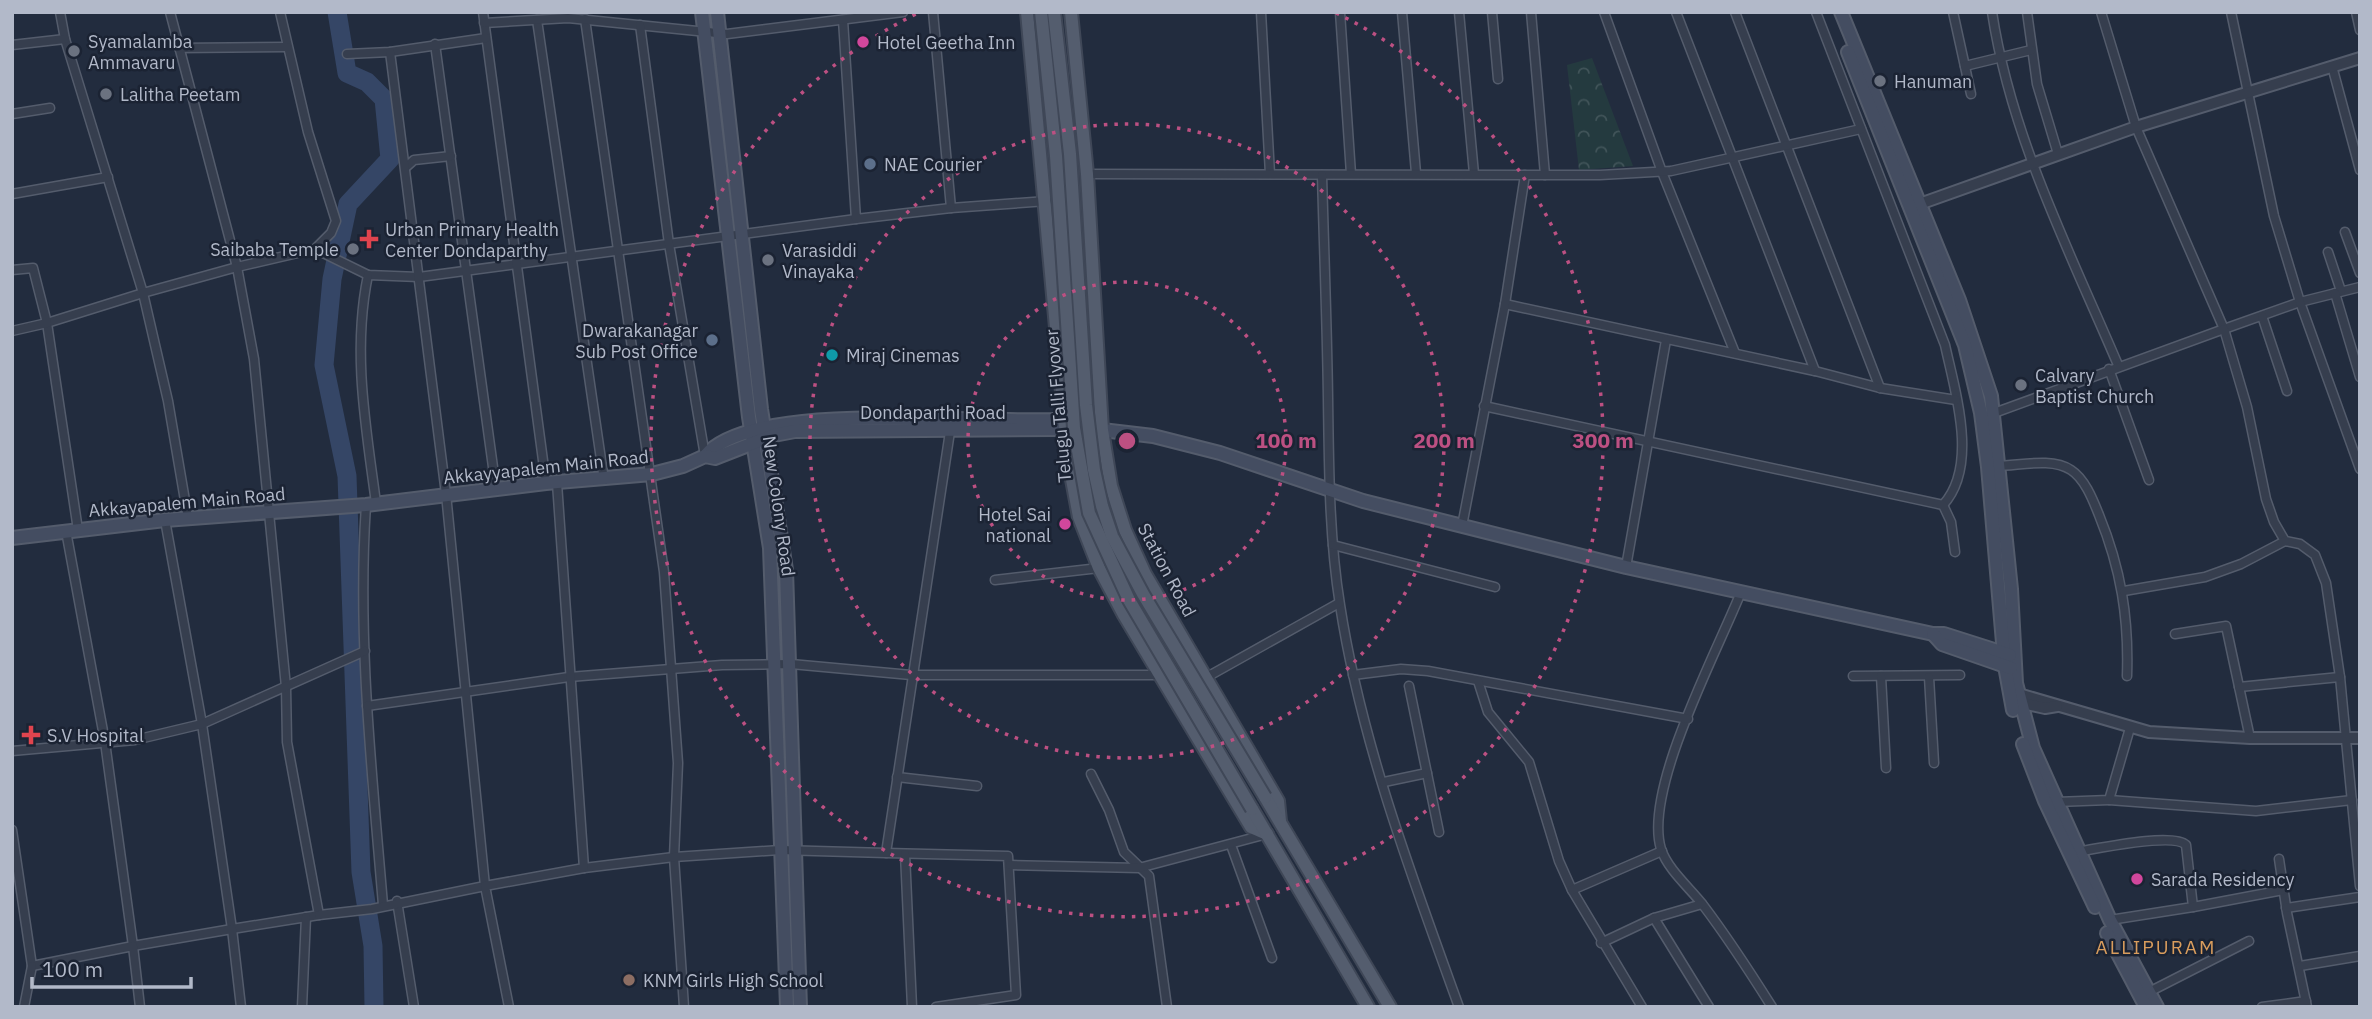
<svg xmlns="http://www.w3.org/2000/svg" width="2372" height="1019" font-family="'IBM Plex Sans',sans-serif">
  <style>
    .park { fill: url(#park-crowns) }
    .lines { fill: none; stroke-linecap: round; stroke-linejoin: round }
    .river { stroke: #354666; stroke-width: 19 }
    .minor-casing { stroke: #545c6c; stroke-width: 11 }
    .tertiary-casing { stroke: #545c6c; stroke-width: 14 }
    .secondary-casing { stroke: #545c6c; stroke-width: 16 }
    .primary-casing { stroke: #3f4757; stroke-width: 16 }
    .minor { stroke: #363e4e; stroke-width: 8 }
    .tertiary { stroke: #363e4e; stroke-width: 10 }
    .secondary { stroke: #444d61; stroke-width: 12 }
    .primary { stroke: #545d6e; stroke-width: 12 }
    .primary-bridge-casing { stroke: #3f4757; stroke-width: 16; stroke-linecap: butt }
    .primary-bridge { stroke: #545d6e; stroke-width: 12 }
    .ring { fill: none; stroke: #bc5082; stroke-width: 3.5; stroke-dasharray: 3.5 7 }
    .hotel-dot { fill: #d1479c; stroke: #1b2333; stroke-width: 2.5 }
    .worship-dot { fill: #6b7280; stroke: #1b2333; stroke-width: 2.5 }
    .service-dot { fill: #5c6f8a; stroke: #1b2333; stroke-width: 2.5 }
    .health-dot { fill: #e0444e; stroke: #1b2333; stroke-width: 2.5 }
    .culture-dot { fill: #0f9aa8; stroke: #1b2333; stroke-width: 2.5 }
    .education-dot { fill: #8d6e63; stroke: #1b2333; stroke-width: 2.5 }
    .labels { text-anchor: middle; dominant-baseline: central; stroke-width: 5; stroke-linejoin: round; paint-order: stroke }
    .poi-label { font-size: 18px; fill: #b2b9c9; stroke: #1b2333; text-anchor: start }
    .street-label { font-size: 18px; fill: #b2b9c9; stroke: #1b2333 }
    .neighbourhood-label { font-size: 19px; letter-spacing: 2px; fill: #d99d5d; stroke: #1b2333 }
    .centre { fill: #bc5082; stroke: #1b2333; stroke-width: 3.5 }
    .ring-label { font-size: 21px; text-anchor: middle; font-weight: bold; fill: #bc5082; stroke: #1b2333; stroke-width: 5; stroke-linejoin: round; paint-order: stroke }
  </style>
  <defs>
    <pattern id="park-crowns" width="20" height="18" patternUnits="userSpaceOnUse" patternTransform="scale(1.75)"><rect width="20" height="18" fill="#243a3f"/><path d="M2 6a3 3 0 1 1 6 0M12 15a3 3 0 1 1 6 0" fill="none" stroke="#415459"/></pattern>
  </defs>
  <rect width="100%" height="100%" fill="#222c3e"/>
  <!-- park -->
  <polygon class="park" points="1592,58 1633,166 1579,170 1567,65"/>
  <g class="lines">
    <!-- river -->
    <polyline class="river" points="337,12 347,73 367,82 384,99 390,159 348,204 332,279 324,365 347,476 361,872 373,946 374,1007"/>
    <defs>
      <g id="minor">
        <polyline points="60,12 65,39 143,293 47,323 78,530"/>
        <polyline points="170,12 237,267 315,249 368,275 419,277 856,219"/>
        <polyline points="280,12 308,132 336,221 331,233 315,249"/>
        <polyline points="483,12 546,483"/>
        <polyline points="933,12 951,208 1047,201"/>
        <polyline points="1261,12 1270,174"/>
        <polyline points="1340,12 1351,174"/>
        <polyline points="1402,12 1416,173"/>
        <polyline points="1459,12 1474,174"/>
        <polyline points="1492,12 1498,79"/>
        <polyline points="1531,12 1545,175"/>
        <polyline points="1604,12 1662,172 1735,353"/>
        <polyline points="1735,12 1880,388"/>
        <path d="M1816 12 1945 345C1955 391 1979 466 1943 505"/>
        <polyline points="1953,12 1971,94"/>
        <path d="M1992 12C2011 137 2069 250 2118 365"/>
        <polyline points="2027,12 2037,84 2058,154"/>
        <polyline points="2101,12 2136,127 2224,329 2300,302 2360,287"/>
        <polyline points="2231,12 2274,216 2300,302 2360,469"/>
        <polyline points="2356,12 2360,30"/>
        <polyline points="585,19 664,572 678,763 674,857 684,1007"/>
        <polyline points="537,20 604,480"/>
        <polyline points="843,20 856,219 951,208"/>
        <polyline points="484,23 568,18 727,34 903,12"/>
        <polyline points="640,25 669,244 705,456"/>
        <polyline points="435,44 496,489"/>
        <polyline points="12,45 65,39"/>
        <polyline points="179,48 287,47"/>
        <polyline points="347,54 390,52 486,38"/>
        <polyline points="1965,66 2031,50"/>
        <polyline points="2332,66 2360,170"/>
        <polyline points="12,114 50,108"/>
        <polyline points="406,167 414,160 451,156"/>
        <polyline points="1087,174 1525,175"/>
        <path d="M1322 175C1324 250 1327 324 1328 398 1329 467 1329 537 1340 605 1361 742 1412 877 1459 1007"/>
        <polyline points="12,194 108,177"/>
        <polyline points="2345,232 2360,273"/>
        <polyline points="2328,252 2341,291"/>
        <polyline points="12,270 33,268 47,323 12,331"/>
        <path d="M368 275C352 352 366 427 376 503"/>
        <polyline points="2335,293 2360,377"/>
        <polyline points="1505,304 1815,371 1676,12"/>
        <polyline points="2262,316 2287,391"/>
        <polyline points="2109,369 2149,480"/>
        <polyline points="1815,371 1880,388 1956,400"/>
        <polyline points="1484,406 1943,505 1951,522 1955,552"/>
        <polyline points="1994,413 2224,329 2247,407 2266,499 2274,522 2285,541 2300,544 2315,555 2326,583 2340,677 2360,886"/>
        <path d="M1997 466C2019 466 2051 457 2071 470 2085 479 2093 500 2099 515 2121 569 2129 618 2127 676"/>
        <path d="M366 505C357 638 372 772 383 905"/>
        <polyline points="165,520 202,724 232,929 319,915 287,742 286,687 254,359 237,267 143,293 168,401 188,518"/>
        <polyline points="1462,526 1505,304 1525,175 1600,175 1671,171 1861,129"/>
        <polyline points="66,531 105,742 133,946 232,929 241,1007"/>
        <polyline points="1333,545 1495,587"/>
        <polyline points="1626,567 1666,340"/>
        <polyline points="995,580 1099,568"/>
        <polyline points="2124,591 2205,577 2241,564 2285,541"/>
        <path d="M1741 592C1717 652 1643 790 1661 849 1668 870 1690 888 1703 905 1728 938 1750 972 1772 1007"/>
        <polyline points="2175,634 2226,626 2250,738"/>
        <polyline points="1353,675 1401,669 1428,671 1688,719"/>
        <polyline points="1853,676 1960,675"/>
        <polyline points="1881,676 1886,768"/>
        <polyline points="1207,677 1339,603"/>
        <polyline points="1929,677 1934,763"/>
        <polyline points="1478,681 1488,712 1529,762 1559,861 1572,890 1642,1007"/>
        <polyline points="1409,686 1439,832"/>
        <polyline points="2239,687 2340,677"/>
        <polyline points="367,706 569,677 722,665 791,664 911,675 1159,675"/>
        <polyline points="12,751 135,740 202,724 365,651"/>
        <polyline points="1091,774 1109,810 1124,852 1149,876 1167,1007"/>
        <polyline points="897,777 977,786"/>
        <polyline points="1384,782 1427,773"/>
        <polyline points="2109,800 2256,811 2352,800"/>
        <polyline points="2056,802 2109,800 2130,728"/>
        <polyline points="12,830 32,966 133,946 140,1007"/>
        <polyline points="1231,845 1272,958"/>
        <path d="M2076 852C2096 849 2173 832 2186 845L2193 907 2110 920"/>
        <polyline points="886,853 1008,856 1016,995 936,1007"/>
        <polyline points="905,854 912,1007"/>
        <polyline points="2279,859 2287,913 2307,1007"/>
        <polyline points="1010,865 1139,868 1267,834"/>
        <polyline points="584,868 674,857 780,850 886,853 951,425"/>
        <polyline points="1572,890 1662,851"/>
        <polyline points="397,901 414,1007"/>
        <polyline points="2193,907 2283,890"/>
        <polyline points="2286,908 2360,897"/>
        <polyline points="319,915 372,909 485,886 446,494 390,52"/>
        <polyline points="1654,918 1709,1007"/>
        <polyline points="1601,943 1654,918 1702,904"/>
        <polyline points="2300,966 2360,956"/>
        <polyline points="2149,992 2249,941"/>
        <polyline points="24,1007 32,966"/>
        <polyline points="302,1007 306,917"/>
        <polyline points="509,1007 485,886 584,868 557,483"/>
        <polyline points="2262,1007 2306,1001"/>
      </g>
      <g id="tertiary">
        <polyline points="1914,206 2136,127 2360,58"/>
        <polyline points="2012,692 2149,732 2250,738 2360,738"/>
        <polyline points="2014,701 2045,708 2057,706"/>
      </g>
      <g id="secondary">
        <polyline points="702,12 749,417 770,548 787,1007"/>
        <polyline points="717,12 761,409 786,570 800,1007"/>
        <polyline points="1841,12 1959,300 1991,396 2011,589 2016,683 2033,748 2110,920 2157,1007"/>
        <polyline points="1848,52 1965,345 1981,413 1988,467 2005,666 2013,710"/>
        <polyline points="1102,430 1153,436 1220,453 1363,501 1626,567 1933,634 1944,634 2010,655"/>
        <path d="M705 456C751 399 980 424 1055 420L1065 426"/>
        <polyline points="12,538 165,520 366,505 546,483 652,474 683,466 705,456 715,458 774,435 795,431 1057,429 1065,426"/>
        <polyline points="1933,634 1942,644 2011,668"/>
        <polyline points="2023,744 2045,801 2095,907"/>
        <polyline points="2107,933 2146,1007"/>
      </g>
      <g id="primary">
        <polyline points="1027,12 1068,458 1079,517 1099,568 1124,615 1251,827 1267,834"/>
        <polyline points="1071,12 1087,174 1102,430 1111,486 1125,530 1145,574 1278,801 1280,821"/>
        <polyline points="1265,797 1390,1007"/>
        <polyline points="1252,809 1368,1007"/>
      </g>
    </defs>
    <!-- minor casing -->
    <use href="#minor" class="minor-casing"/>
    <!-- tertiary casing -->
    <use href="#tertiary" class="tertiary-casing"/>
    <!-- secondary casing -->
    <use href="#secondary" class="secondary-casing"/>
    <!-- primary casing -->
    <use href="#primary" class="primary-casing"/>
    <!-- minor -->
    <use href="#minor" class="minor"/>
    <!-- tertiary -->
    <use href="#tertiary" class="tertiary"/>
    <!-- secondary -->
    <use href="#secondary" class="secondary"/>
    <!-- primary -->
    <use href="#primary" class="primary"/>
    <defs>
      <g id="primary-bridge">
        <polyline points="1041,12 1056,156 1074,428 1089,513 1129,600 1252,809"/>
        <polyline points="1054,12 1070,154 1086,405 1094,470 1102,506 1112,536 1143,594 1265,797"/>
      </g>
    </defs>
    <!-- primary-bridge casing -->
    <use href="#primary-bridge" class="primary-bridge-casing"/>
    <!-- primary-bridge -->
    <use href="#primary-bridge" class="primary-bridge"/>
  </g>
  <!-- distance rings -->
  <g class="ring">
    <circle cx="1127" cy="441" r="159"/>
    <circle cx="1127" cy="441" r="317"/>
    <path d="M1336 13A476 476 0 1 1 918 13"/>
  </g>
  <!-- markers -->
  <g class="hotel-dot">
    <circle cx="863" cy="42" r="7"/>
    <circle cx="1065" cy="524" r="7"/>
    <circle cx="2137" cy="879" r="7"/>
  </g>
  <g class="worship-dot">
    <circle cx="74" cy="51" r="7"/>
    <circle cx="1880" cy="81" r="7"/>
    <circle cx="106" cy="94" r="7"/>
    <circle cx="353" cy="249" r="7"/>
    <circle cx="768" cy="260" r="7"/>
    <circle cx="2021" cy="385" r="7"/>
  </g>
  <g class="service-dot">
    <circle cx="870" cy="164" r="7"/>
    <circle cx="712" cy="340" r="7"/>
  </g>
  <g class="health-dot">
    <path d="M365.5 228.5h7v7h7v7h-7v7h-7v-7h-7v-7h7z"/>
    <path d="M27.5 724.5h7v7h7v7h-7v7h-7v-7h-7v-7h7z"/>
  </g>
  <circle class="culture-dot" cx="832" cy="355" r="7"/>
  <circle class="education-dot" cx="629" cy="980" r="7"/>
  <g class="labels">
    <!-- poi labels -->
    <g class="poi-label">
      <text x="88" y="41">Syamalamba<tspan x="88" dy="21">Ammavaru</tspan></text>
      <text x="877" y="42">Hotel Geetha Inn</text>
      <text x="1894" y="81">Hanuman</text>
      <text x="120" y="94">Lalitha Peetam</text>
      <text x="884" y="164">NAE Courier</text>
      <text x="385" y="229">Urban Primary Health<tspan x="385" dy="21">Center Dondaparthy</tspan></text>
      <text x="339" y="249" text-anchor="end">Saibaba Temple</text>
      <text x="782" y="250">Varasiddi<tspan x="782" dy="21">Vinayaka</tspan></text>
      <text x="698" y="330" text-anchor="end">Dwarakanagar<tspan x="698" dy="21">Sub Post Office</tspan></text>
      <text x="846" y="355">Miraj Cinemas</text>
      <text x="2035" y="375">Calvary<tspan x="2035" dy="21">Baptist Church</tspan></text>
      <text x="1051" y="514" text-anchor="end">Hotel Sai<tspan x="1051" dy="21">national</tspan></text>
      <text x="47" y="735">S.V Hospital</text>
      <text x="2151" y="879">Sarada Residency</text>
      <text x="643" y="980">KNM Girls High School</text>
    </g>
    <!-- street labels -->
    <g class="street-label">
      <text transform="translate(1058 406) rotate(-95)">Telugu Talli Flyover</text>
      <text x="933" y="412">Dondaparthi Road</text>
      <text transform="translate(546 467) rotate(-6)">Akkayyapalem Main Road</text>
      <text transform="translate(187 502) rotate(-5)">Akkayapalem Main Road</text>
      <text transform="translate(779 506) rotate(82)">New Colony Road</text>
      <text transform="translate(1167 570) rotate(62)">Station Road</text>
    </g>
    <!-- neighbourhood labels -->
    <g class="neighbourhood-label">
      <text x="2156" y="947">ALLIPURAM</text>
    </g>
  </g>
  <circle cx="1127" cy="441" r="10" class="centre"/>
  <g class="ring-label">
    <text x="1286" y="448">100 m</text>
    <text x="1444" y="448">200 m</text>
    <text x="1603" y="448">300 m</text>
  </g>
  <!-- border -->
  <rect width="2372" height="1019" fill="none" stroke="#b2b9c9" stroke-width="28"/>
  <!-- scale -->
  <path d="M32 977v10h159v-10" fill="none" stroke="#b2b9c9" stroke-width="3.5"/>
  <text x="42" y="977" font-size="21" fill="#b2b9c9" stroke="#1b2333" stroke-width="5" paint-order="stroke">100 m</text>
</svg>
